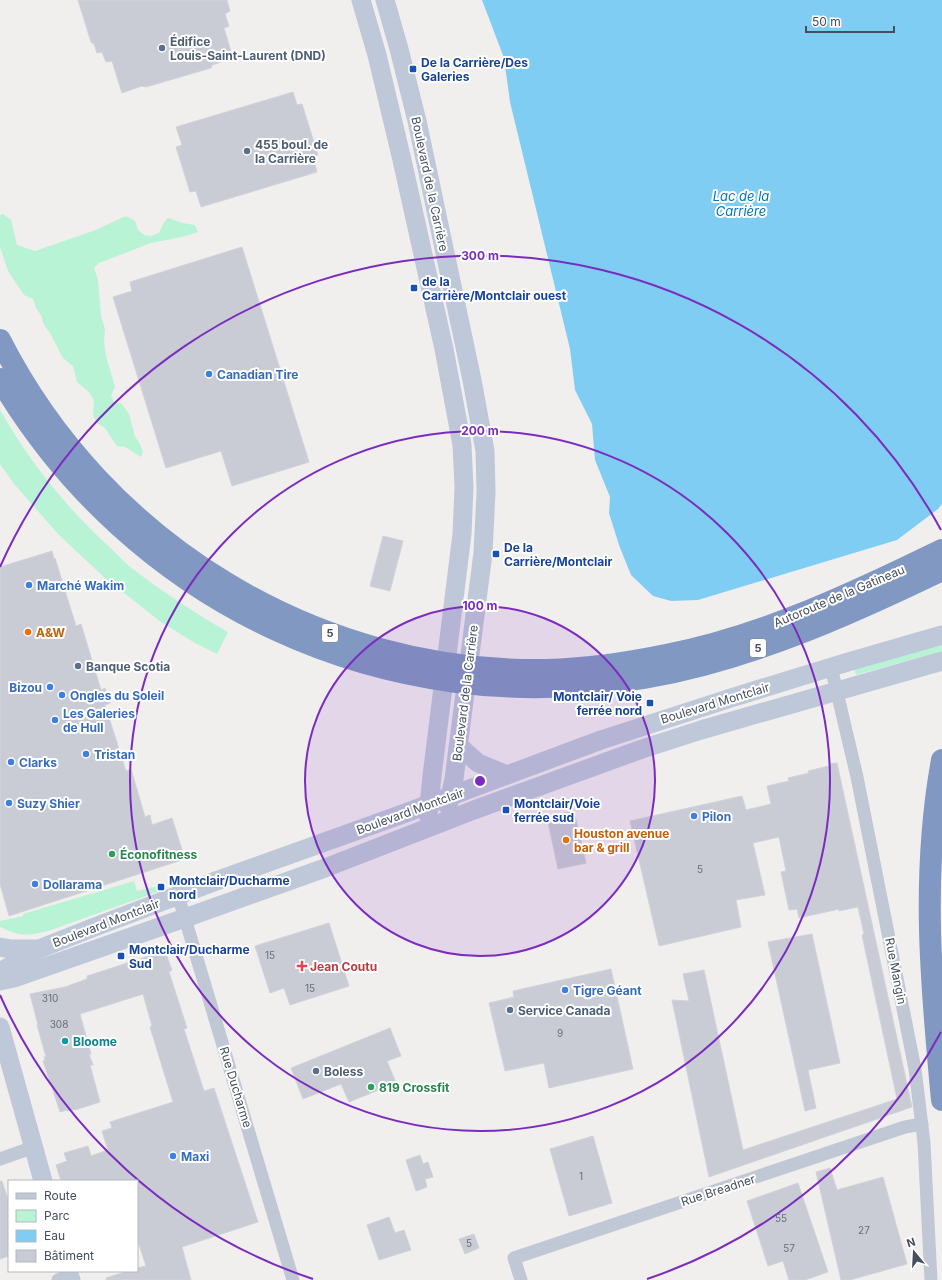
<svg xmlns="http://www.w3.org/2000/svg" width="942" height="1280" font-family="Inter,sans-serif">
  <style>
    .green { fill: #b8f3d6 }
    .water { fill: #80cdf4 }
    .building { fill: #c9ccd4; stroke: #d1d3da }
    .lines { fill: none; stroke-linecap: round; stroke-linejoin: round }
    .minor { stroke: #c0c8d5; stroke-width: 13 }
    .secondary { stroke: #bfc8d9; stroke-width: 19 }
    .motorway { stroke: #8198c2; stroke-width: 22 }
    .ring { fill: none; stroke: #7b2cbf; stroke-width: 2 }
    .service-dot { fill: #5c6f8a; stroke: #fff; stroke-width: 1.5 }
    .transit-dot { fill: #1a4fb4; stroke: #fff; stroke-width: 1.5 }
    .shop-dot { fill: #3f7fe0; stroke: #fff; stroke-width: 1.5 }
    .food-dot { fill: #e8710a; stroke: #fff; stroke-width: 1.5 }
    .leisure-dot { fill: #2e9e5b; stroke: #fff; stroke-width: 1.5 }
    .health-dot { fill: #e0444e; stroke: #fff; stroke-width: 1.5 }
    .culture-dot { fill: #0f9aa8; stroke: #fff; stroke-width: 1.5 }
    .labels { text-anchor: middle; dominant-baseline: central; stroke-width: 4; stroke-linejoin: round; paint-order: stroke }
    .number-label { font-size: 10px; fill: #656e7b }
    .shield { fill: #fff; stroke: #7c838e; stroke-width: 1 }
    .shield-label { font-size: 11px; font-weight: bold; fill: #444e5d }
    .service-label { font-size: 12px; font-weight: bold; fill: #4e5e75; stroke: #fff; text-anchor: start }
    .transit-label { font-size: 12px; font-weight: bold; fill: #164399; stroke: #fff; text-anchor: start }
    .street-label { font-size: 12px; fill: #444e5d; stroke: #fff }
    .shop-label { font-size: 12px; font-weight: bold; fill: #366cbe; stroke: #fff; text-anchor: start }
    .food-label { font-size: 12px; font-weight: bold; fill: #c56008; stroke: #fff; text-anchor: start }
    .leisure-label { font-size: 12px; font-weight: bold; fill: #27864d; stroke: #fff; text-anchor: start }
    .health-label { font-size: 12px; font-weight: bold; fill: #be3a42; stroke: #fff; text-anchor: start }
    .culture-label { font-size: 12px; font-weight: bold; fill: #0d838f; stroke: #fff; text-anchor: start }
    .water-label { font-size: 13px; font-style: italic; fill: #0078b5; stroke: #fff }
    .centre { fill: #7b2cbf; stroke: #fff; stroke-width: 2 }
    .ring-label { font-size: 12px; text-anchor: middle; font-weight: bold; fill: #7b2cbf; stroke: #fff; stroke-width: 4; stroke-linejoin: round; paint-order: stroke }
  </style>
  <rect width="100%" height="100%" fill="#f1eeee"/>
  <!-- green -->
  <g class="green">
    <polygon points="3,214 11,220 17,245 35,251 93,231 126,216 135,221 138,230 144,235 151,236 159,233 163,224 168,218 182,223 195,225 198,232 182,237 151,243 99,263 94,268 98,280 101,316 105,329 104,342 106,356 115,387 111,395 114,403 121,403 129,414 135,437 139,442 143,452 141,457 125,447 117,446 105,428 97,423 93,415 94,400 89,392 77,382 73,366 63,358 50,333 44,325 41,315 36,308 33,299 24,295 8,271 0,247 0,215"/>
    <path d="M0 410C28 459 63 504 105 543 113 550 121 559 129 566 160 590 193 612 228 632L217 654 195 643 161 622 105 578 59 535 15 485 0 464Z"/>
    <polygon points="942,644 942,651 856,675 854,669"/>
    <path d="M134 881 137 891 158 886 160 891 51 930C28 936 21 937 0 927V921L23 916V914Z"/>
  </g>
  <!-- water -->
  <polygon class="water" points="482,0 942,0 942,504 938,509 897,540 698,600 671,601 653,596 631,575 619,545 609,513 610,497 595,460 592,424 575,390 570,349 510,102 504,58"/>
  <!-- building -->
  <g class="building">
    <polygon points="78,0 227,0 230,11 225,14 229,26 224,28 233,58 212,65 211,68 146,87 142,86 122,93 112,61 106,62 102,52 97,53 94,44 91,42"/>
    <polygon points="293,92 297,105 302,104 318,155 313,157 317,172 201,207 196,191 190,192 176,147 182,145 176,127"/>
    <polygon points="242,247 309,462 232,486 221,451 166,468 113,297 132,291 130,282"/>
    <polygon points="383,536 403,541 390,591 370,586"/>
    <polygon points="52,551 54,559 55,558 76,626 81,624 101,690 105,688 110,703 105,705 126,771 131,769 145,817 150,815 152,825 172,818 185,859 9,916 0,884 0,567"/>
    <polygon points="837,763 912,1107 709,1177 672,1000 689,1001 683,974 704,970 743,1150 897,1099 862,935 864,934 858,907 839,911 839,909 799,918 797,909 789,910 781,872 786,871 779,837 753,843 765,895 736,900 741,927 659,946 630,821 742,796 746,810 771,804 767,786 789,781 788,778 809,773 808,771 829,766 829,764"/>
    <polygon points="574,811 586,863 558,869 547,817"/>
    <polygon points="329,923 349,986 290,1005 284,988 270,993 255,946"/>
    <polygon points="812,934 840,1063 808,1070 816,1108 805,1111 768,942"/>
    <polygon points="165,951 172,970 169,972 187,1028 184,1029 204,1091 214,1088 258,1222 182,1247 191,1280 106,1280 106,1278 128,1271 137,1271 137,1268 146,1266 137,1238 137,1181 61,1181 56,1165 67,1161 64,1153 88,1146 91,1156 108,1150 102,1131 112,1128 110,1122 173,1102 150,1027 152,1026 143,994 80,1014 91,1054 89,1054 93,1065 90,1065 100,1102 78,1109 67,1111 67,1110 60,1112 43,1061 45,1060 44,1057 46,1057 37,1025 38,1025 30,994 65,987 87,979 87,976"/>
    <polygon points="611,969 633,1069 549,1088 544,1063 505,1071 489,1003 514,997 513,991"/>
    <polygon points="390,1028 401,1056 387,1061 396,1083 349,1102 341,1084 303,1099 291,1068"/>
    <polygon points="593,1136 612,1203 569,1216 550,1149"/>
    <polygon points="420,1155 423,1164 428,1162 433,1177 425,1179 427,1187 416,1191 406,1160"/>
    <polygon points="830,1168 837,1190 883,1177 907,1264 850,1280 841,1280 816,1172"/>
    <polygon points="0,1181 2,1181 9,1203 9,1256 0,1259"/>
    <polygon points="798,1183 828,1272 805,1280 789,1280 783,1261 768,1266 747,1201"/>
    <polygon points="389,1217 395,1233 404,1230 411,1250 379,1260 367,1225"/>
    <polygon points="474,1234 479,1248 465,1254 459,1239"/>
  </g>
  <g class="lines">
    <!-- minor -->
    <g class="minor">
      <polyline points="831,667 857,777 915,1069 924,1143 931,1280"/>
      <polyline points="178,895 293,1280"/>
      <polyline points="0,1159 34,1147"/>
      <polyline points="58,1280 70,1276"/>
      <polyline points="521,1280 514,1258 905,1127 922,1124"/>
    </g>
    <!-- secondary -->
    <g class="secondary">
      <polyline points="361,0 377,55 402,160 444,349 462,445 464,487 462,534 432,776 428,815"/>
      <polyline points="385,0 399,49 417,121 472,380 485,451 486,492 483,553 454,779 448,806"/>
      <polyline points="459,746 478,763 507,775"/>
      <polyline points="0,947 11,949 36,949"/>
      <polyline points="0,972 39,949 92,928 216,881 400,815 601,740 734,697 848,662 942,635"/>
      <polyline points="0,981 14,978 185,918 325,868 474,810 642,749 701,730 942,661"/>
      <polyline points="0,1027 43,1181"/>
      <polyline points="68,1271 71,1280"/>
    </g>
    <!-- motorway -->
    <g class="motorway">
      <path d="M0 340C104 544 317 674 547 670 587 669 627 663 666 655 763 636 854 593 942 550"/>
      <path d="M0 379C133 604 385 722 644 678 748 660 847 616 942 570"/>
      <path d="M942 760C921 875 931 984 942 1100"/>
    </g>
  </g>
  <!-- distance rings -->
  <circle cx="480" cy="781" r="175" fill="#7b2cbf" fill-opacity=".12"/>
  <g class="ring">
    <circle cx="480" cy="781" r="175"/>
    <circle cx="480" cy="781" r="350"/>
    <path d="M941 1032A525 525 0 0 1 647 1279M313 1279A525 525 0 0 1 0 995M0 567A525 525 0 0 1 941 530"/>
  </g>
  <!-- markers -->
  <g class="service-dot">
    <circle cx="162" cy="48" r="4"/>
    <circle cx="247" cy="151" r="4"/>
    <circle cx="78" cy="666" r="4"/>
    <circle cx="510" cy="1010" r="4"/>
    <circle cx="316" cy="1071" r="4"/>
  </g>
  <g class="transit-dot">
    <rect x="409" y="65" width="8" height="8" rx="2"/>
    <rect x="410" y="284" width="8" height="8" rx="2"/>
    <rect x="492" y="550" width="8" height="8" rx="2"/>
    <rect x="646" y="699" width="8" height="8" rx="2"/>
    <rect x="502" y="806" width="8" height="8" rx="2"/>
    <rect x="157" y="883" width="8" height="8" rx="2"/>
    <rect x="117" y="952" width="8" height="8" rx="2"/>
  </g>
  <g class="shop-dot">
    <circle cx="209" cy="374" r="4"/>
    <circle cx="29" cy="585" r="4"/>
    <circle cx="50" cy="687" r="4"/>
    <circle cx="62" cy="695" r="4"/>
    <circle cx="55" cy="720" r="4"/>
    <circle cx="86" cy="754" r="4"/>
    <circle cx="11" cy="762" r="4"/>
    <circle cx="9" cy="803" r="4"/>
    <circle cx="694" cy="816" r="4"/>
    <circle cx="35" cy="884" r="4"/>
    <circle cx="565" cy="990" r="4"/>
    <circle cx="173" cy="1156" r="4"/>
  </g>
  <g class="food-dot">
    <circle cx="28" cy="632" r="4"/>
    <circle cx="566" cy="840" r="4"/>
  </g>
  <g class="leisure-dot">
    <circle cx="112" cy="854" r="4"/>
    <circle cx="371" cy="1087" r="4"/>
  </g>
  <path class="health-dot" d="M300 960h4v4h4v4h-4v4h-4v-4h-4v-4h4z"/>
  <circle class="culture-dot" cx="65" cy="1041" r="4"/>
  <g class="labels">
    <!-- number labels -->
    <g class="number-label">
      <text x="700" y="869">5</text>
      <text x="270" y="955">15</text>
      <text x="310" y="988">15</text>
      <text x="50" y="998">310</text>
      <text x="59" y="1024">308</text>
      <text x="560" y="1033">9</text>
      <text x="581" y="1176">1</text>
      <text x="781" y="1218">55</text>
      <text x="864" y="1230">27</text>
      <text x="469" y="1243">5</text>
      <text x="789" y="1248">57</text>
    </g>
    <!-- shield labels -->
    <g class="shield">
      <rect x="322" y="624" width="16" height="18" rx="3"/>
      <rect x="750" y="639" width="16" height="18" rx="3"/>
    </g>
    <g class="shield-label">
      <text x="330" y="633">5</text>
      <text x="758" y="648">5</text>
    </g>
    <!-- service labels -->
    <g class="service-label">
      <text x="170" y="41">Édifice<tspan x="170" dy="14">Louis-Saint-Laurent (DND)</tspan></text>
      <text x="255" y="144">455 boul. de<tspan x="255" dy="14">la Carrière</tspan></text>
      <text x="86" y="666">Banque Scotia</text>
      <text x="518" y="1010">Service Canada</text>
      <text x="324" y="1071">Boless</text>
    </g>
    <!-- transit labels -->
    <g class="transit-label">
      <text x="421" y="62">De la Carrière/Des<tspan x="421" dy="14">Galeries</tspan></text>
      <text x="422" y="281">de la<tspan x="422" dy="14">Carrière/Montclair ouest</tspan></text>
      <text x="504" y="547">De la<tspan x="504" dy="14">Carrière/Montclair</tspan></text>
      <text x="642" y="696" text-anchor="end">Montclair/ Voie<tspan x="642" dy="14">ferrée nord</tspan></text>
      <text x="514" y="803">Montclair/Voie<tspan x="514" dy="14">ferrée sud</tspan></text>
      <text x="169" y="880">Montclair/Ducharme<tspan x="169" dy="14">nord</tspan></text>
      <text x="129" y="949">Montclair/Ducharme<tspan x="129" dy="14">Sud</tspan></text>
    </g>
    <!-- street labels -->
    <g class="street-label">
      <text transform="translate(430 184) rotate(78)">Boulevard de la Carrière</text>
      <text transform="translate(839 596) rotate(-23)">Autoroute de la Gatineau</text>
      <text transform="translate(465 693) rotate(-83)">Boulevard de la Carrière</text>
      <text transform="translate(715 703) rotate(-17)">Boulevard Montclair</text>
      <text transform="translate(410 811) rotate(-20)">Boulevard Montclair</text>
      <text transform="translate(106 923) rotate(-21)">Boulevard Montclair</text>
      <text transform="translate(896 971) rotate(79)">Rue Mangin</text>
      <text transform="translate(236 1087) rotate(73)">Rue Ducharme</text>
      <text transform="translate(718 1190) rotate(-18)">Rue Breadner</text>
    </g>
    <!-- shop labels -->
    <g class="shop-label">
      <text x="217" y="374">Canadian Tire</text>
      <text x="37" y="585">Marché Wakim</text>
      <text x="42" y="687" text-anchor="end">Bizou</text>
      <text x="70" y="695">Ongles du Soleil</text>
      <text x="63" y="713">Les Galeries<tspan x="63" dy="14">de Hull</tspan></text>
      <text x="94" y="754">Tristan</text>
      <text x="19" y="762">Clarks</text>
      <text x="17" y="803">Suzy Shier</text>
      <text x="702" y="816">Pilon</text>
      <text x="43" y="884">Dollarama</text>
      <text x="573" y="990">Tigre Géant</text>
      <text x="181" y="1156">Maxi</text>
    </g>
    <!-- food labels -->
    <g class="food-label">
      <text x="36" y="632">A&amp;W</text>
      <text x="574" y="833">Houston avenue<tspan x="574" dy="14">bar &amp; grill</tspan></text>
    </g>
    <!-- leisure labels -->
    <g class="leisure-label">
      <text x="120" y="854">Éconofitness</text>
      <text x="379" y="1087">819 Crossfit</text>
    </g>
    <!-- health labels -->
    <g class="health-label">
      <text x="310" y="966">Jean Coutu</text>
    </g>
    <!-- culture labels -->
    <g class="culture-label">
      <text x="73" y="1041">Bloome</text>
    </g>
    <!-- water labels -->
    <g class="water-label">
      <text x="741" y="196">Lac de la<tspan x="741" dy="15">Carrière</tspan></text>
    </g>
  </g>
  <circle cx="480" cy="781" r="6" class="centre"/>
  <g class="ring-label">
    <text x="480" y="260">300 m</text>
    <text x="480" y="435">200 m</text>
    <text x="480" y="610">100 m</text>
  </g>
  <!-- legend -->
  <rect x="8" y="1180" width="130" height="92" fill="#ffffff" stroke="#b4b8be"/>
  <rect x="16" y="1193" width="20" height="6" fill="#bfc8d9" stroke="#b4b8be"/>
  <text x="44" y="1200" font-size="12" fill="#444e5d">Route</text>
  <rect x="16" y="1210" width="20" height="12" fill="#b8f3d6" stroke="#b4b8be"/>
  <text x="44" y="1220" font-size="12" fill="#444e5d">Parc</text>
  <rect x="16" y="1230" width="20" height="12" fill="#80cdf4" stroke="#b4b8be"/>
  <text x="44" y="1240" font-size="12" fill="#444e5d">Eau</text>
  <rect x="16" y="1250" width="20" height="12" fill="#c9ccd4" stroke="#b4b8be"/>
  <text x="44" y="1260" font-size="12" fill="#444e5d">Bâtiment</text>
  <!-- north arrow -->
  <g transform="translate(914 1252) rotate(342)" stroke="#ffffff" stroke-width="3" paint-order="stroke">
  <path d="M0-3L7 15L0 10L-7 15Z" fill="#444e5d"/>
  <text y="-6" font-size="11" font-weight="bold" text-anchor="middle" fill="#444e5d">N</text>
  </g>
  <!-- scale -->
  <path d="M806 26v6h88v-6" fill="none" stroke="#444e5d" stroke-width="2"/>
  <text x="812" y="26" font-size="12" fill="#444e5d" stroke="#ffffff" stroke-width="3" paint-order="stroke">50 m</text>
</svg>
